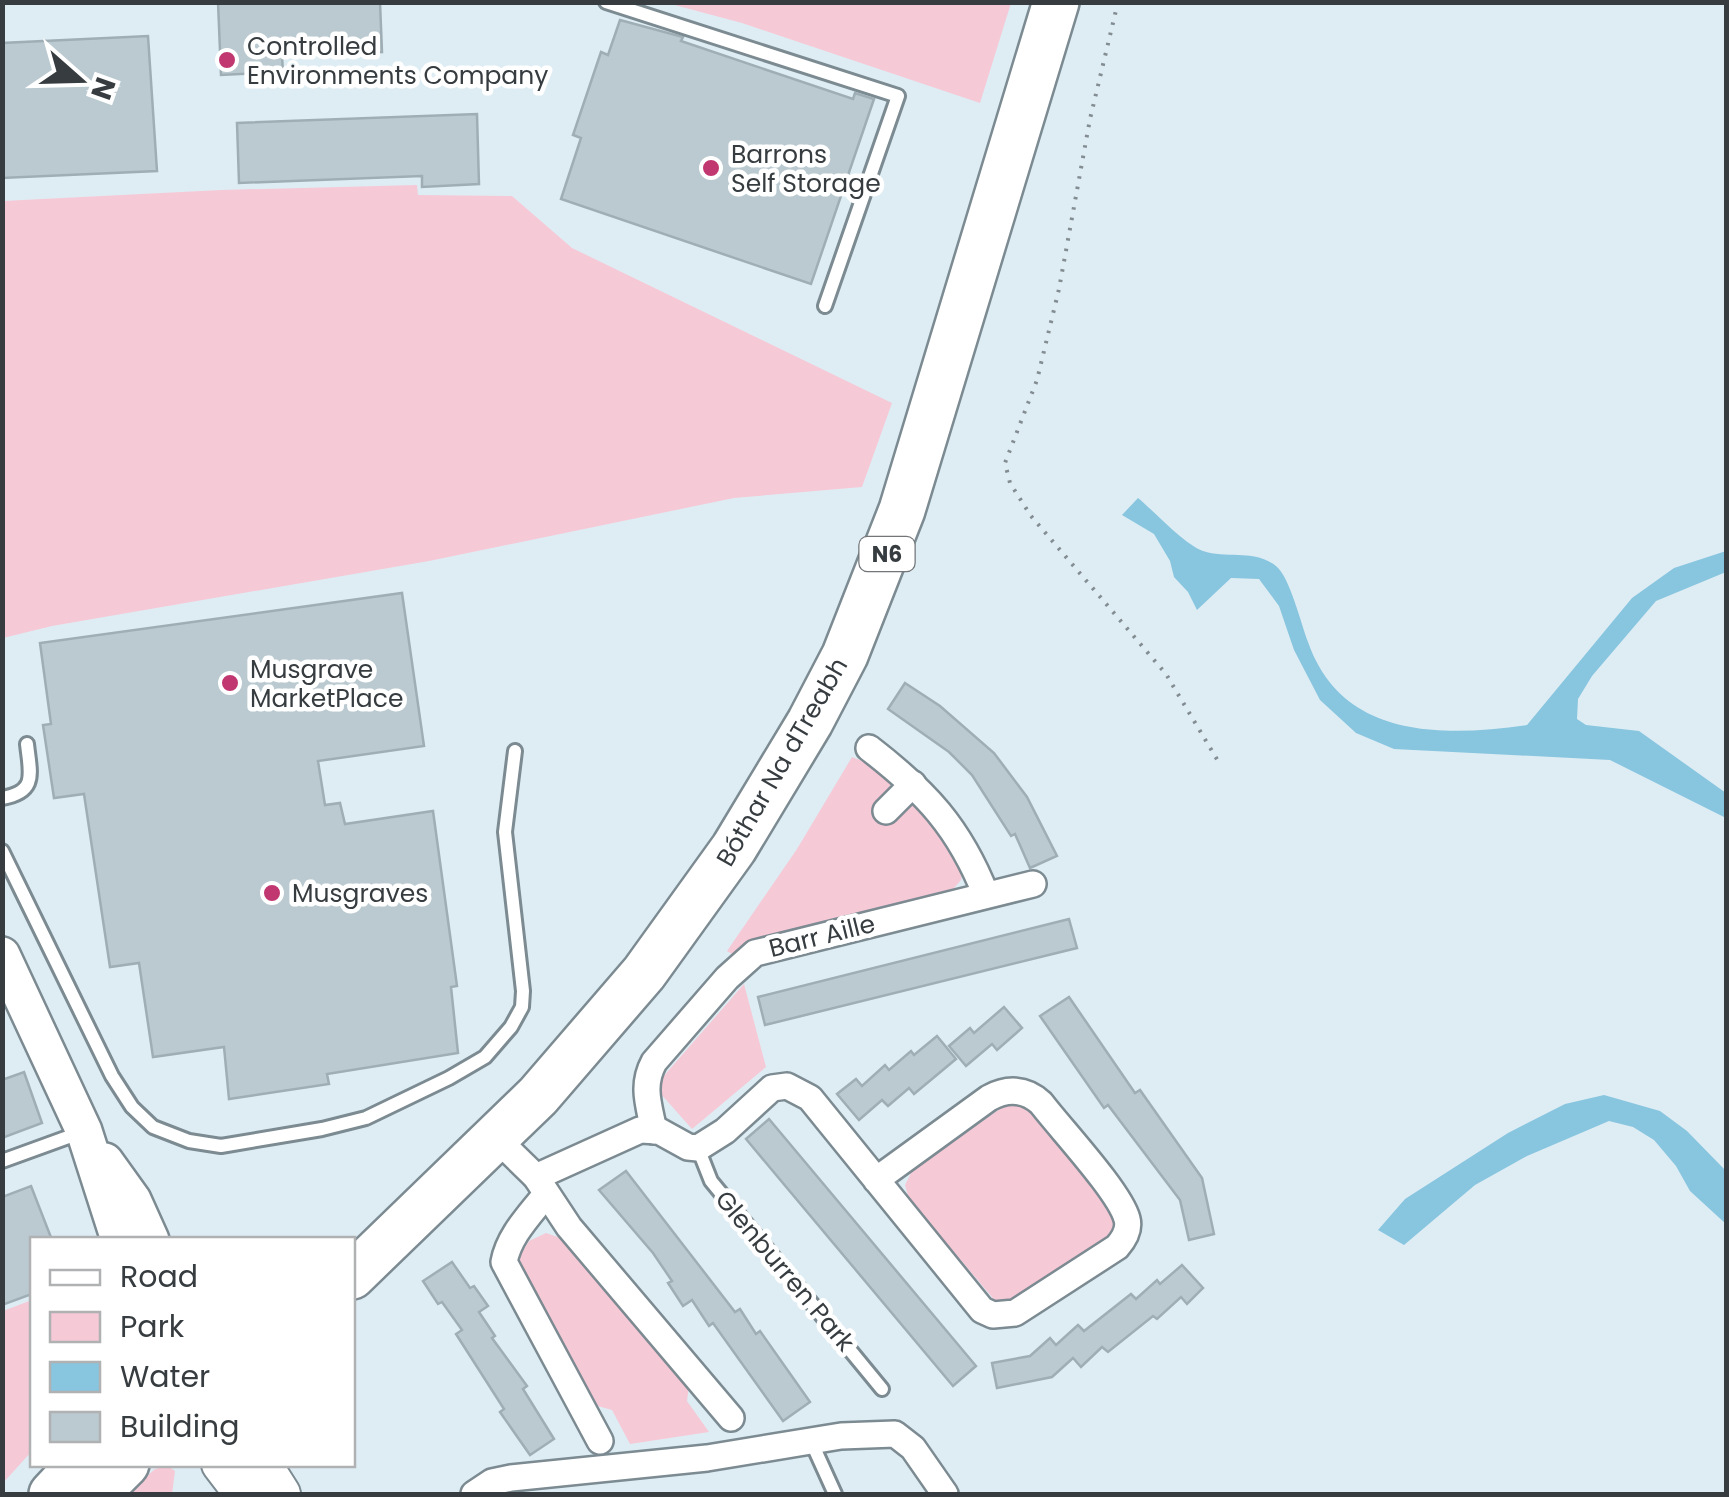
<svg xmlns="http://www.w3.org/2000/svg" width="1729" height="1497" font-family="Poppins,sans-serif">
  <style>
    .green { fill: #f6c9d6 }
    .water { fill: #88c5df }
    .building { fill: #bacad0; stroke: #9faeb5; stroke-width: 2.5 }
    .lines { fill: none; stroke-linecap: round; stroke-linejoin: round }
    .lane-casing { stroke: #7c8a91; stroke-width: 18 }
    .street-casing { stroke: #7c8a91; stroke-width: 30 }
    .secondary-casing { stroke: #7c8a91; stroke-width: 40 }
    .primary-casing { stroke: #7c8a91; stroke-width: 42 }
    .highway-casing { stroke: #7c8a91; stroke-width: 50 }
    .path { stroke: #828c91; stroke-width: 4; stroke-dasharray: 2.5 8; stroke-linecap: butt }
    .lane { stroke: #fff; stroke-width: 12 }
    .street { stroke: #fff; stroke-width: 25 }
    .secondary { stroke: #fff; stroke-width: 35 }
    .primary { stroke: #fff; stroke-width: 38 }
    .highway { stroke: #fff; stroke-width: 45 }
    .poi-dot { fill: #c13770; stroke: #fff; stroke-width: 4 }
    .labels { text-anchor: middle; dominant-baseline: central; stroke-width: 9; stroke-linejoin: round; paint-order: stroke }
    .shield { fill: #fff; stroke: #727679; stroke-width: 2.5 }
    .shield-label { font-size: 22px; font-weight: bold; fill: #363c3f }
    .poi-label { font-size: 25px; fill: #363c3f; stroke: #fff; text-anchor: start }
    .street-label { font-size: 25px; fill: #363c3f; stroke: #fff }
  </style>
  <rect width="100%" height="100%" fill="#deedf4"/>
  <!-- green -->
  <g class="green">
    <polygon points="667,3 1011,3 980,103 742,23"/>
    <polygon points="417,185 418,195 512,196 572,248 892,403 862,487 734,498 429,561 52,626 3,638 3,201 221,190"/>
    <polygon points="852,757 878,767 889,777 891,791 907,806 919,805 964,864 961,880 949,894 737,957 727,951 797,849"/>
    <polygon points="744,984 766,1067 692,1129 660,1093 662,1078"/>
    <polygon points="1014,1105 1029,1109 1115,1213 1113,1235 1016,1301 997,1303 909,1199 905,1185 912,1171 1004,1106"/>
    <polygon points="546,1233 566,1240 689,1385 687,1401 709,1432 630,1444 612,1410 594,1405 517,1260 529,1241"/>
    <polygon points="32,1300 32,1451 3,1483 3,1311"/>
    <polygon points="168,1466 175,1471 172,1494 127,1494 155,1469"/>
  </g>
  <!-- water -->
  <g class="water">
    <path d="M1138 498C1155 512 1184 544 1203 551 1227 559 1255 549 1276 566 1290 577 1301 624 1308 642 1342 739 1442 737 1527 725L1632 598 1674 568 1726 551V572L1656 601 1592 676 1578 699 1577 719 1586 725 1639 731 1726 793V818L1610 760 1394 749 1356 733 1320 700 1294 650 1279 606 1259 579 1231 578 1197 610 1188 592 1174 577 1170 561 1154 534 1122 515Z"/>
    <polygon points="1604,1095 1660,1111 1687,1131 1726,1171 1726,1224 1690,1191 1676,1166 1654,1140 1633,1127 1609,1121 1527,1156 1475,1185 1404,1245 1378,1230 1405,1199 1508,1133 1565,1104"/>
  </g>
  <!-- building -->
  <g class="building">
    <polygon points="218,2 380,2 382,52 282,56 283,72 221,75"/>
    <polygon points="620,20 683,37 681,41 853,99 855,93 874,99 811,284 561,199 581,138 573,135 601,52 608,55"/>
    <polygon points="148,36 157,171 2,178 2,43"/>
    <polygon points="477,114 479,184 422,187 422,176 239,183 237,123"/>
    <polygon points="402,593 424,746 318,761 325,805 340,803 345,824 433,811 457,986 451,987 458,1053 327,1074 329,1084 229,1099 224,1047 153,1057 139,963 110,967 84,794 54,798 43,725 51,724 40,643"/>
    <polygon points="905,683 940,706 994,753 1027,797 1057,856 1030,868 1015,834 1011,836 972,775 949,752 888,709"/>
    <polygon points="1069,919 1077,948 765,1025 758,997"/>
    <polygon points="1069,997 1135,1093 1140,1090 1202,1178 1214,1234 1189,1240 1180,1200 1108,1105 1104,1108 1040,1016"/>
    <polygon points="1004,1007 1022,1028 997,1050 992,1044 966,1066 949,1046 970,1028 974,1033"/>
    <polygon points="937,1036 956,1059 914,1094 909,1088 888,1106 882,1100 859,1120 837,1094 856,1079 862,1086 885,1065 889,1070 911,1051 914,1055"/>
    <polygon points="24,1072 42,1123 2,1138 2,1080"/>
    <polygon points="769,1119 976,1366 953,1386 746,1139"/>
    <polygon points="626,1171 735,1312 740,1309 756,1334 760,1331 810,1402 783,1421 713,1323 709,1326 692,1300 683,1306 668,1283 672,1281 653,1253 599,1190"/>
    <polygon points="31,1186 52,1240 32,1240 32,1294 2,1305 2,1197"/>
    <polygon points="452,1262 470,1288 474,1286 488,1306 479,1312 495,1336 492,1338 527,1386 523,1389 554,1439 530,1455 500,1412 504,1409 456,1334 462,1330 442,1302 438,1304 423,1281"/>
    <polygon points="1182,1265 1203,1288 1187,1304 1181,1297 1157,1319 1153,1316 1108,1352 1102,1347 1081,1367 1073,1358 1052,1377 997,1388 992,1363 1030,1356 1050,1338 1056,1345 1078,1325 1084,1331 1131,1294 1136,1299 1157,1280 1160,1284"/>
  </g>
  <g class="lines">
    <defs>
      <g id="lane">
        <polyline points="606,2 898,96 825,306"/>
        <path d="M2 798C38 792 30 773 27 744"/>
        <polyline points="2,851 112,1076 132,1107 153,1127 189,1141 221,1146 322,1129 366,1118 449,1078 485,1057 511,1027 522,1007 523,991 505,832 515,751"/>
        <polyline points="698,1148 711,1181 882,1389"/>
        <polyline points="2,1161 82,1132"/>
        <polyline points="811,1441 835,1494"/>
      </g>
      <g id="street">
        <path d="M869 748C926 792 959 827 986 895"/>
        <polyline points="886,811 913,784"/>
        <path d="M654 1131C649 1105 641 1086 654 1062L727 978 755 953 1033 884"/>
        <polyline points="497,1139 536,1177 569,1227 731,1418"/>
        <path d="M536 1177 640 1130 659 1131 688 1147 698 1148 725 1131 772 1088 787 1086 810 1098 982 1310 993 1315 1015 1313 1117 1247C1124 1239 1130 1230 1127 1219 1120 1192 1060 1128 1041 1103 1025 1088 1007 1088 989 1098L876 1180"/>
        <path d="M546 1194C530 1215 509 1235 504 1262L600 1441"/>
        <polyline points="474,1494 492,1482 511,1478 707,1458 841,1436 895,1434 913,1448 945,1494"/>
      </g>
      <g id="secondary">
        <polyline points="2,955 84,1131 119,1240"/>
        <polyline points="105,1161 133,1200 151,1240"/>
      </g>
      <g id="primary">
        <polyline points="221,1464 244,1494"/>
        <polyline points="262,1464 281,1494"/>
      </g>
      <g id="highway">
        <polyline points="352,1276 538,1096 644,973 734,848 810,722 845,655 902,510 1056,2"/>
        <polyline points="52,1494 80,1464"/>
        <polyline points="96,1494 126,1464"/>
      </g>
    </defs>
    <!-- lane casing -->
    <use href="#lane" class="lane-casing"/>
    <!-- street casing -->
    <use href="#street" class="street-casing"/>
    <!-- secondary casing -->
    <use href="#secondary" class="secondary-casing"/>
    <!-- primary casing -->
    <use href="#primary" class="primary-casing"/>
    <!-- highway casing -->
    <use href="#highway" class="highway-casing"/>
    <!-- path -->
    <polyline class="path" points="1118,2 1090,119 1059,289 1037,380 1005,463 1010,483 1031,516 1166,674 1218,761"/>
    <!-- lane -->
    <use href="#lane" class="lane"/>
    <!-- street -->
    <use href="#street" class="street"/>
    <!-- secondary -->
    <use href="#secondary" class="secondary"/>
    <!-- primary -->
    <use href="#primary" class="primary"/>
    <!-- highway -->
    <use href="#highway" class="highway"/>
  </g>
  <!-- markers -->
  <g class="poi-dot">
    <circle cx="227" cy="60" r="10"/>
    <circle cx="711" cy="168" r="10"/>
    <circle cx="230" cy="683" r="10"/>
    <circle cx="272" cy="893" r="10"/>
  </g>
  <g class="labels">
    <!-- shield labels -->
    <rect class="shield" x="859.5" y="537" width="55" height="34" rx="8"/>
    <g class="shield-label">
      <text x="887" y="554">N6</text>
    </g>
    <!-- poi labels -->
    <g class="poi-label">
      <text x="247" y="46">Controlled<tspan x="247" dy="29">Environments Company</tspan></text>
      <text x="731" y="154">Barrons<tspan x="731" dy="29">Self Storage</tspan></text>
      <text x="250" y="669">Musgrave<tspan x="250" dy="29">MarketPlace</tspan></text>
      <text x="292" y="893">Musgraves</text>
    </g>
    <!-- street labels -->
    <g class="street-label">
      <text transform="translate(782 762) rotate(-60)">Bóthar Na dTreabh</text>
      <text transform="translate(822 936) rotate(-14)">Barr Aille</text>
      <text transform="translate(785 1271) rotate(50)">Glenburren Park</text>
    </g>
  </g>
  <!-- border -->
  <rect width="1729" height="1497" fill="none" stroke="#363c3f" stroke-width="10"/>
  <!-- legend -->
  <rect x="30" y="1237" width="325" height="230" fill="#ffffff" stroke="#afb1b2" stroke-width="2.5"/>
  <rect x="50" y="1270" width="50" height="15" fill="#ffffff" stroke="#afb1b2" stroke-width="2.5"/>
  <text x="120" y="1287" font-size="30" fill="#363c3f">Road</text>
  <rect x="50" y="1312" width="50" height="30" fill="#f6c9d6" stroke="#afb1b2" stroke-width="2.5"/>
  <text x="120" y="1337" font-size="30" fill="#363c3f">Park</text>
  <rect x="50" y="1362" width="50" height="30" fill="#88c5df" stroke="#afb1b2" stroke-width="2.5"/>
  <text x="120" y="1387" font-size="30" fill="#363c3f">Water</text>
  <rect x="50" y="1412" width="50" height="30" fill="#bacad0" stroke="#afb1b2" stroke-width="2.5"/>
  <text x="120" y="1437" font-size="30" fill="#363c3f">Building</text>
  <!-- north arrow -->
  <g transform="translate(80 80) rotate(110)" stroke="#ffffff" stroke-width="8" paint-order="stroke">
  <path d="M0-8L18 38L0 25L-18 38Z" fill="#363c3f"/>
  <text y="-15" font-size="28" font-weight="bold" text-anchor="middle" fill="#363c3f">N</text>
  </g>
</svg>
